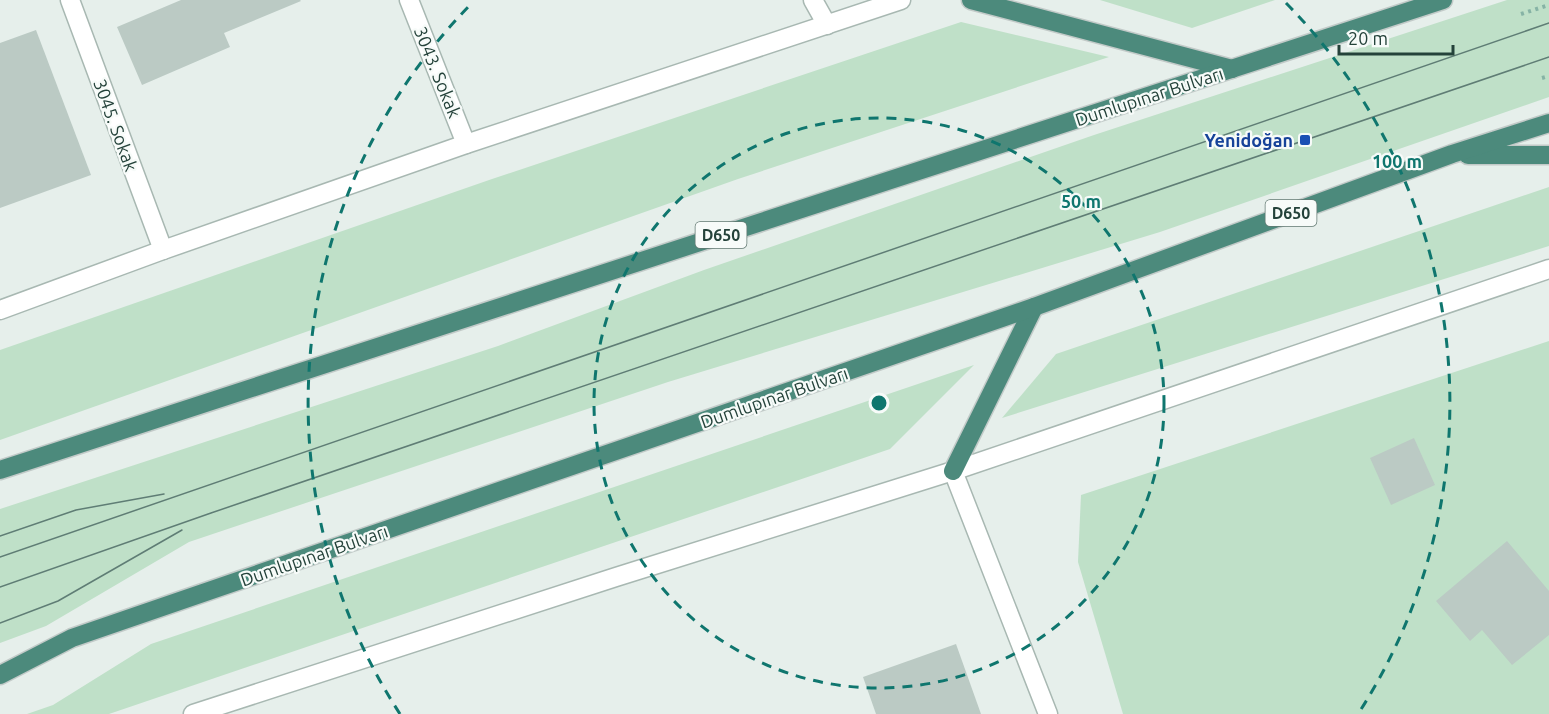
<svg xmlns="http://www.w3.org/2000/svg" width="1549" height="714" font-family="Ubuntu,sans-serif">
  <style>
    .green { fill: #bfe0c8 }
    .building { fill: #bbcac4 }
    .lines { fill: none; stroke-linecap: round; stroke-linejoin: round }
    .minor-casing { stroke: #a8b8b2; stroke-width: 21 }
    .tertiary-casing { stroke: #a8b8b2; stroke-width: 21 }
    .trunk-casing { stroke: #c2cac8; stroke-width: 21 }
    .path { stroke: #86b3a5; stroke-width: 4; stroke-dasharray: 3 4.5; stroke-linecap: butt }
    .minor { stroke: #fff; stroke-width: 18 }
    .tertiary { stroke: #fff; stroke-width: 18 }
    .trunk { stroke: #4c8a7c; stroke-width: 18 }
    .tram { stroke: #5f7d75; stroke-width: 1.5 }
    .ring { fill: none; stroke: #0f766e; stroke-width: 3; stroke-dasharray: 10 8 }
    .transit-dot { fill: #1a4fb4; stroke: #f7fbf9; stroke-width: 2 }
    .labels { text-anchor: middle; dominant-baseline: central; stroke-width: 4.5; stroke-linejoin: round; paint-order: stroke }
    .shield { fill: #f7fbf9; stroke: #637a73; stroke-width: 1.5 }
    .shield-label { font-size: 16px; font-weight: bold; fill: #24423a }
    .street-label { font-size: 18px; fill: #24423a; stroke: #f7fbf9 }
    .transit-label { font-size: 18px; font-weight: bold; fill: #164399; stroke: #f7fbf9; text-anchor: end }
    .centre { fill: #0f766e; stroke: #f7fbf9; stroke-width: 3 }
    .ring-label { font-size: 18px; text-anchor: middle; font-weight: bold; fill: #0f766e; stroke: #f7fbf9; stroke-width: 4.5; stroke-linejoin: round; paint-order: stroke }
  </style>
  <rect width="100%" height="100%" fill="#e6efeb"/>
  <!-- green -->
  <g class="green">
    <polygon points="1100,0 1275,0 1192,28"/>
    <polygon points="1507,0 1549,0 1549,97 1160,232 668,382 189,542 46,626 0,643 0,509 498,346 704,270 1094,135"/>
    <polygon points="961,22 1109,57 738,179 0,440 0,350 492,179"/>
    <polygon points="1549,187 1549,246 1002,418 1056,354"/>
    <polygon points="1549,341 1549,714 1123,714 1078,562 1081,495"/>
    <polygon points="974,365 890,449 109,714 27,714 53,705 151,644"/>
  </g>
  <!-- building -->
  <g class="building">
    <polygon points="181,0 300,0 301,1 224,33 230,47 142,85 117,27"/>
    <polygon points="36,30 91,175 0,208 0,43"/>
    <polygon points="1414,438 1435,485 1391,505 1370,458"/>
    <polygon points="1507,541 1549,591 1549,635 1512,665 1482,630 1470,641 1436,601"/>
    <polygon points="956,644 981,714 876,714 863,677"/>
  </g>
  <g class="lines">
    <defs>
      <g id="minor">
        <polyline points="70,0 163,250"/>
        <polyline points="409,0 466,144"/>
        <polyline points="813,0 827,25"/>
        <polyline points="0,310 163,250 466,144 901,0"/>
        <polyline points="953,471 1048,714"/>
      </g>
      <polyline id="tertiary" points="193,714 616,577 953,471 1549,269"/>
      <g id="trunk">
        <polyline points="971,0 1232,69"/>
        <polyline points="1468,155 1549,155"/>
        <polyline points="0,470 1443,0"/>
        <polyline points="953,471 1034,307"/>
        <polyline points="0,675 72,638 1034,307 1452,154 1549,123"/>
      </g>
    </defs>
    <!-- minor casing -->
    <use href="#minor" class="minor-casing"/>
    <!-- tertiary casing -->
    <use href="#tertiary" class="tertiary-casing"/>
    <!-- trunk casing -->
    <use href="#trunk" class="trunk-casing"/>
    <!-- path -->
    <g class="path">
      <polyline points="1521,14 1549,5"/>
      <polyline points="1542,78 1549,76"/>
    </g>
    <!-- minor -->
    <use href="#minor" class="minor"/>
    <!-- tertiary -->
    <use href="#tertiary" class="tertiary"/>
    <!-- trunk -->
    <use href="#trunk" class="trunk"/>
    <!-- tram -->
    <g class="tram">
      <polyline points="0,536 76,510 164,494"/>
      <polyline points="0,557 1549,23"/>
      <polyline points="0,587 211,513 1549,57"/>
      <polyline points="0,623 58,601 182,530"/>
    </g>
  </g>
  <!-- distance rings -->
  <g class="ring">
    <circle cx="879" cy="403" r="285"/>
    <path d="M400 714A571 571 0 0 1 472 3M1286 3A571 571 0 0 1 1358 714"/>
  </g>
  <!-- markers -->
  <rect class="transit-dot" x="1299" y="134" width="12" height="12" rx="3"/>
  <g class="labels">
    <!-- shield labels -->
    <g class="shield">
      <rect x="1265.5" y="200" width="51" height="26" rx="4.5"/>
      <rect x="695.5" y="222" width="51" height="26" rx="4.5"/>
    </g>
    <g class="shield-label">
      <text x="1291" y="213">D650</text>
      <text x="721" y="235">D650</text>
    </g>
    <!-- street labels -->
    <g class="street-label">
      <text transform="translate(438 72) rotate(68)">3043. Sokak</text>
      <text transform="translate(1149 96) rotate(-18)">Dumlupınar Bulvarı</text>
      <text transform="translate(116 125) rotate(70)">3045. Sokak</text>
      <text transform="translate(774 397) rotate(-19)">Dumlupınar Bulvarı</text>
      <text transform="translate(314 555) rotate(-19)">Dumlupınar Bulvarı</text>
    </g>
    <!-- transit labels -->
    <g class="transit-label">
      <text x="1293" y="140">Yenidoğan</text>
    </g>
  </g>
  <circle cx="879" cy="403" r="9" class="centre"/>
  <g class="ring-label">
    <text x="1397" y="168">100 m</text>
    <text x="1081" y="208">50 m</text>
  </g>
  <!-- scale -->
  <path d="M1339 45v9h114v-9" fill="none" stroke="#24423a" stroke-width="3"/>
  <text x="1348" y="45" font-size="18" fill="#24423a" stroke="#f7fbf9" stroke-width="4.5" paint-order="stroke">20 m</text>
</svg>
